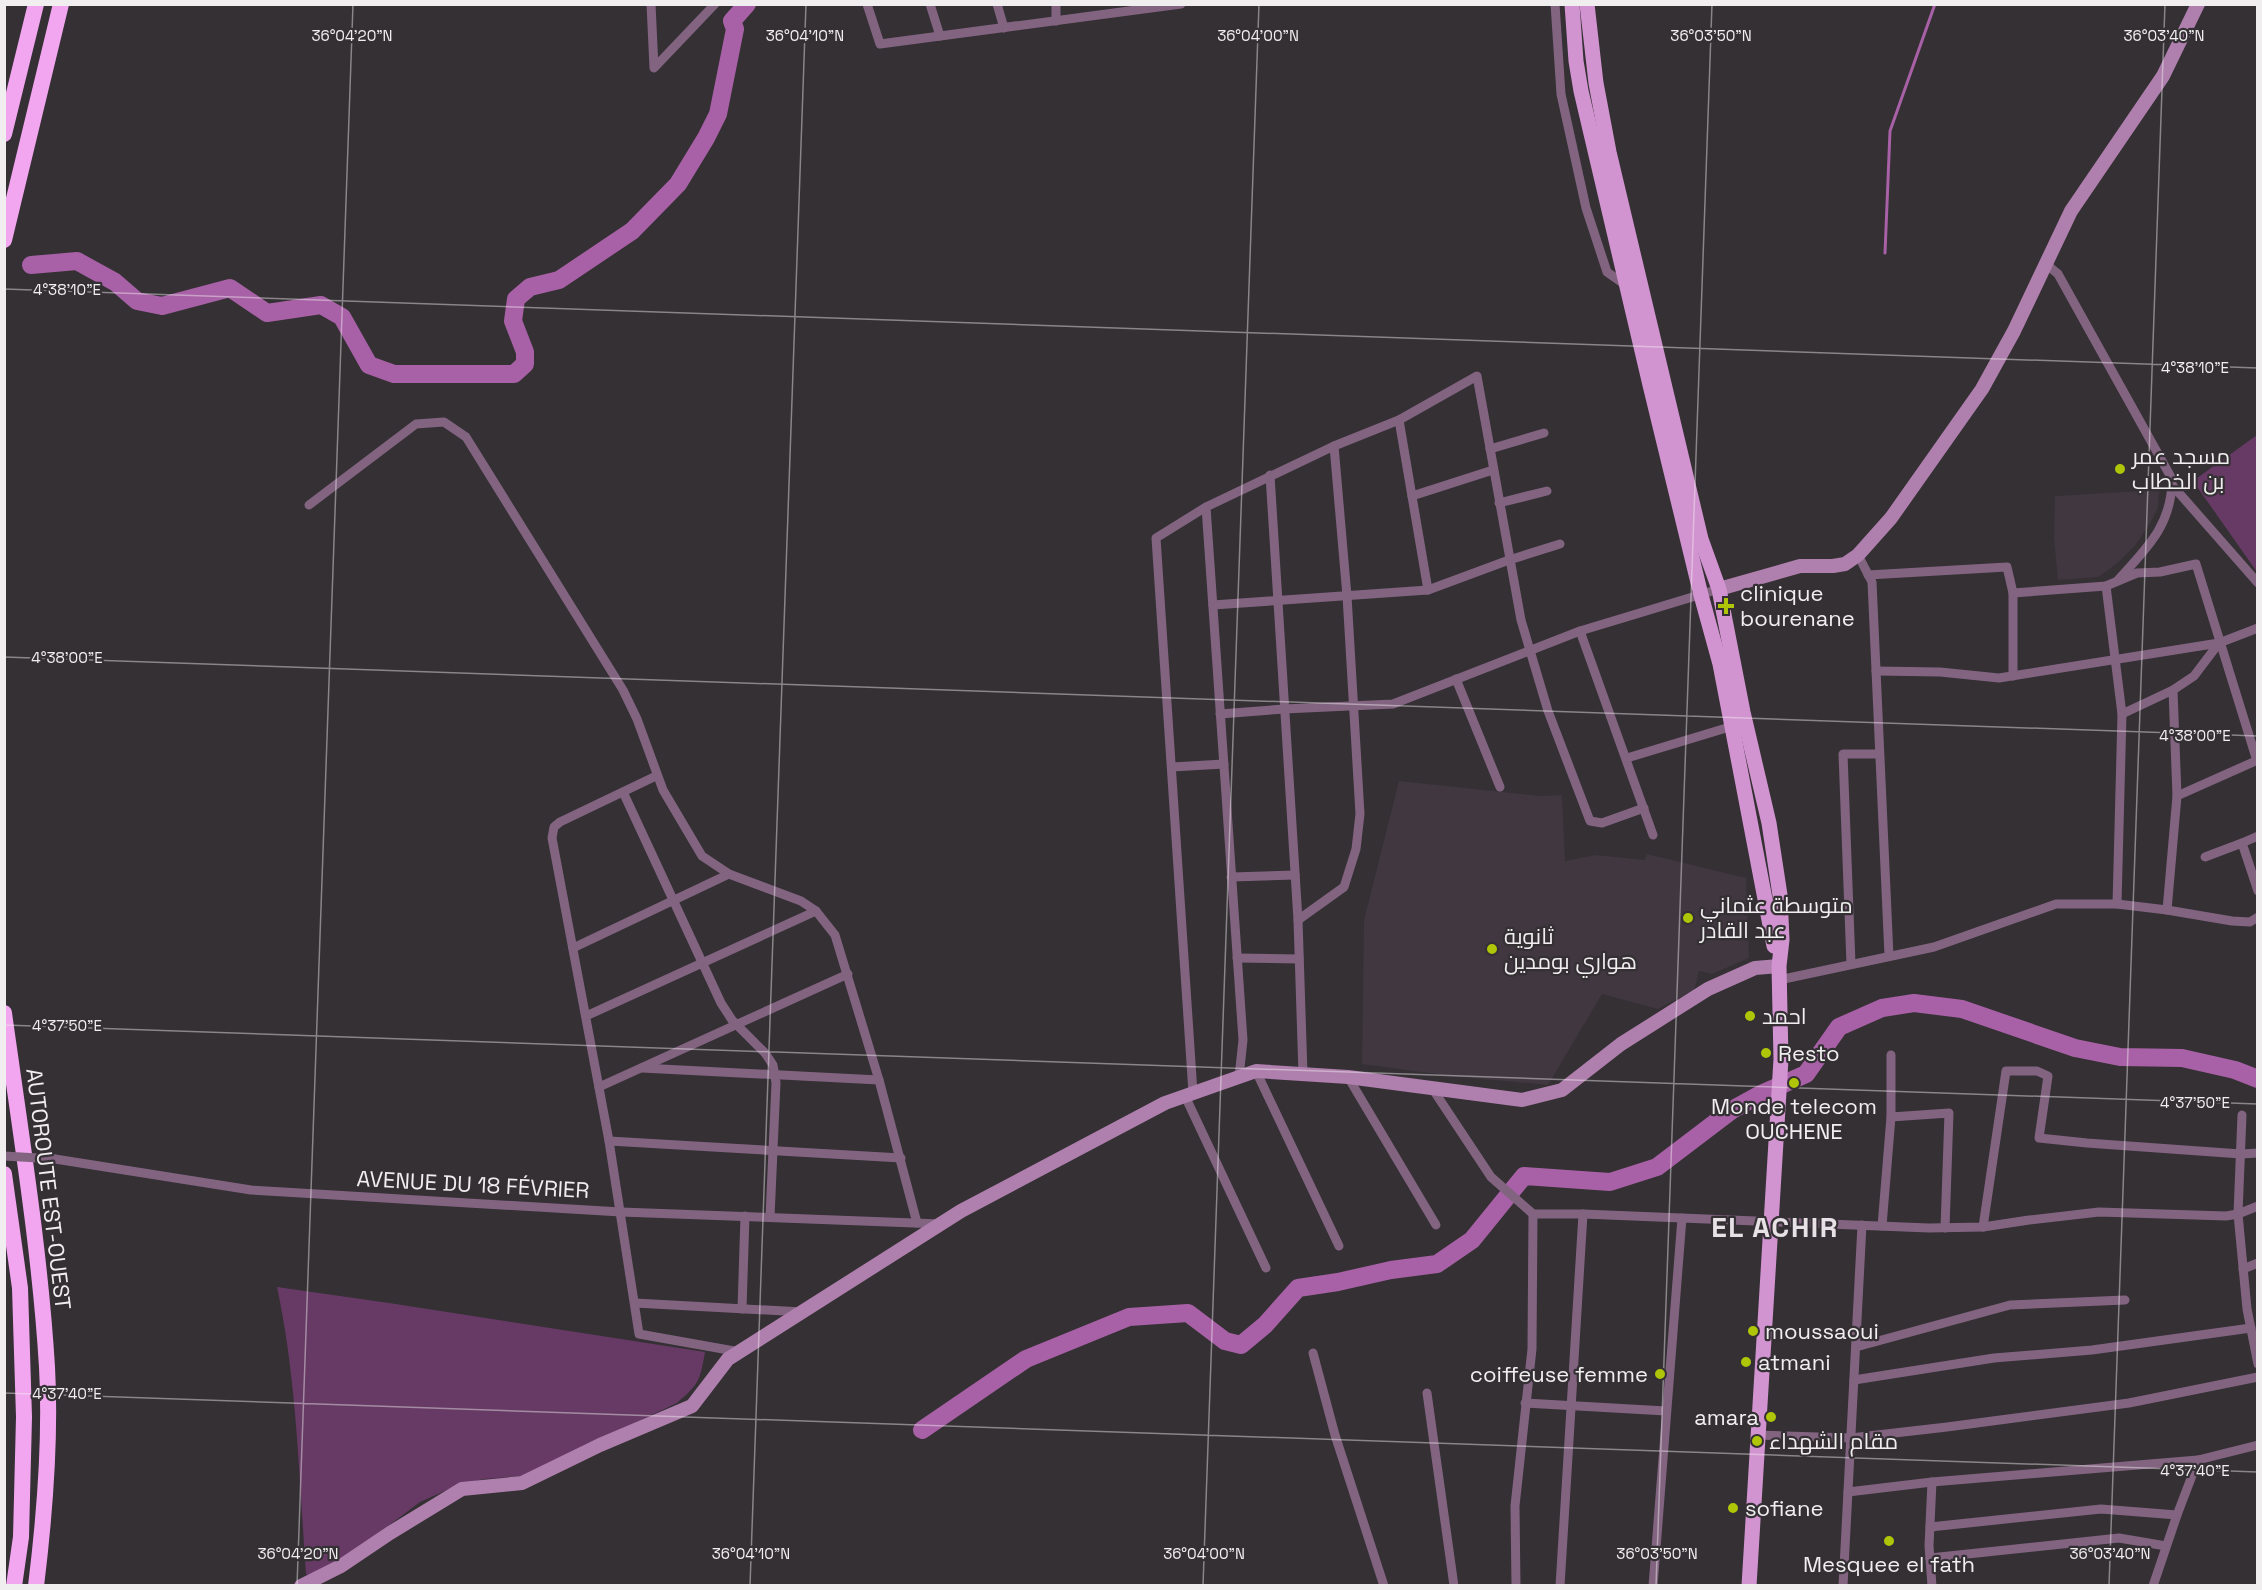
<svg xmlns="http://www.w3.org/2000/svg" width="2262" height="1590" font-family="'Space Grotesk',Cairo,sans-serif">
  <style>
    .built { fill: #403740 }
    .green { fill: #663a65 }
    .lines { fill: none; stroke-linecap: round; stroke-linejoin: round }
    .stream { stroke: #a861a6; stroke-width: 3 }
    .river { stroke: #a861a6; stroke-width: 18 }
    .street { stroke: #826481; stroke-width: 9 }
    .secondary { stroke: #af7fad; stroke-width: 14 }
    .primary { stroke: #d294d0; stroke-width: 15 }
    .highway { stroke: #f2a6ef; stroke-width: 16 }
    .street-bridge { stroke: #826481; stroke-width: 9 }
    .ticks { fill: none; stroke: #f1eef0; stroke-width: 1.5; stroke-opacity: 0.45 }
    .poi-dot { fill: #afc508; stroke: #343034; stroke-width: 2 }
    .labels { text-anchor: middle; dominant-baseline: central; stroke-width: 4.5; stroke-linejoin: round; paint-order: stroke }
    .poi-label { font-size: 22px; fill: #f1eef0; stroke: #343034; text-anchor: start }
    .street-label { font-size: 22px; fill: #f1eef0; stroke: #343034 }
    .district-label { font-size: 28px; font-weight: bold; letter-spacing: 1.5px; fill: #e8e2e7; stroke: #343034 }
    .ticks-label { font-size: 15px; text-anchor: middle; fill: #f1eef0; stroke: #343034; stroke-width: 4.5; stroke-linejoin: round; paint-order: stroke }
  </style>
  <rect width="100%" height="100%" fill="#343034"/>
  <!-- built -->
  <g class="built">
    <polygon points="2159,490 2158,508 2149,525 2134,547 2115,565 2098,577 2058,580 2054,538 2055,496"/>
    <polygon points="1399,781 1540,796 1562,795 1565,861 1596,855 1645,860 1647,854 1746,878 1749,958 1712,974 1699,971 1694,990 1658,1009 1602,994 1548,1085 1450,1076 1362,1064 1364,920"/>
  </g>
  <!-- green -->
  <g class="green">
    <polygon points="2257,435 2257,572 2193,481"/>
    <path d="M277 1287 389 1303 705 1352C700 1381 699 1384 677 1403L522 1476 484 1479 458 1485 420 1502 348 1556 310 1576 306 1574C299 1478 297 1381 277 1287Z"/>
  </g>
  <g class="lines">
    <!-- stream -->
    <polyline class="stream" points="1885,253 1890,131 1935,4"/>
    <!-- river -->
    <g class="river">
      <polyline points="31,265 77,261 115,282 137,301 162,306 230,288 267,313 321,305 342,317 369,365 394,374 514,374 525,364 525,352 513,321 516,299 530,287 559,280 632,231 678,184 706,138 718,114 735,29 732,21 747,4"/>
      <polyline points="922,1430 1026,1359 1129,1317 1188,1313 1225,1341 1241,1345 1265,1325 1298,1288 1338,1282 1391,1270 1437,1264 1472,1240 1524,1176 1610,1182 1657,1167 1732,1110 1761,1094 1806,1074 1839,1027 1882,1008 1914,1003 1962,1009 2075,1048 2120,1057 2182,1058 2235,1070 2258,1079"/>
    </g>
    <!-- street -->
    <g class="street">
      <polyline points="651,4 654,68 715,4"/>
      <polyline points="867,4 880,44 1181,4"/>
      <polyline points="930,4 940,36"/>
      <polyline points="997,4 1004,28"/>
      <polyline points="1056,4 1056,21"/>
      <polyline points="1555,4 1561,94 1586,208 1607,272 1627,286"/>
      <path d="M2045 263 2058 274 2172 479C2172 525 2147 548 2118 580"/>
      <polyline points="1399,420 1428,590"/>
      <polyline points="1334,446 1399,420 1477,376 1521,620 1548,711 1590,821 1602,823 1644,808"/>
      <polyline points="1490,449 1544,433"/>
      <polyline points="1270,475 1298,920 1303,1074"/>
      <polyline points="2172,485 2258,583"/>
      <polyline points="1412,496 1493,470"/>
      <polyline points="1499,503 1547,491"/>
      <polyline points="309,505 416,424 444,422 466,437 623,690 637,719 663,790 702,856 729,874 801,901 816,911 835,935 879,1080 917,1223"/>
      <polyline points="1858,555 1872,582 1889,956"/>
      <polyline points="1868,575 2007,567 2013,593 2013,676"/>
      <polyline points="2106,586 2122,714 2117,904"/>
      <polyline points="2013,593 2106,586 2137,573 2160,572 2196,564 2257,761"/>
      <polyline points="1213,605 1428,590 1509,560 1560,544"/>
      <polyline points="1580,631 1653,835"/>
      <polyline points="1876,671 1940,672 1999,678 2219,643 2258,628"/>
      <polyline points="1456,679 1500,787"/>
      <polyline points="2173,690 2177,796"/>
      <polyline points="1220,714 1284,709 1393,704 1580,631 1719,589"/>
      <polyline points="2122,714 2173,690 2194,676 2219,643"/>
      <polyline points="1627,758 1733,726"/>
      <polyline points="1172,767 1224,764"/>
      <polyline points="656,776 560,822 554,827 552,838 609,1141 639,1334 740,1352"/>
      <polyline points="623,792 721,1003 732,1020 765,1053 773,1065 776,1083 770,1217"/>
      <polyline points="2258,836 2242,843 2258,891"/>
      <polyline points="2205,857 2242,843"/>
      <polyline points="1231,877 1295,875"/>
      <polyline points="2167,910 2177,796 2258,760"/>
      <polyline points="573,948 729,874"/>
      <polyline points="1237,958 1299,959"/>
      <polyline points="1851,964 1843,754 1879,754"/>
      <polyline points="1779,980 1934,947 2056,904 2117,904 2167,910 2232,921 2250,922 2258,917"/>
      <polyline points="586,1016 816,911"/>
      <polyline points="642,1068 879,1080"/>
      <polyline points="1256,1071 1339,1246"/>
      <polyline points="1239,1077 1243,1040 1206,507 1334,446 1347,596 1360,814 1356,849 1344,887 1298,920"/>
      <polyline points="1348,1077 1436,1225"/>
      <polyline points="599,1087 848,974"/>
      <polyline points="1432,1088 1491,1177 1533,1214"/>
      <polyline points="1193,1093 1156,538 1206,507"/>
      <polyline points="1185,1096 1266,1268"/>
      <polyline points="2242,1115 2238,1214 2247,1309 2258,1364"/>
      <polyline points="1891,1117 1949,1113 1945,1228"/>
      <polyline points="609,1141 901,1158"/>
      <polyline points="55,1159 251,1190 621,1212 941,1224"/>
      <polyline points="1882,1226 1891,1117 1891,1055"/>
      <polyline points="1983,1227 2029,1220 2099,1212 2226,1216 2238,1214 2258,1206"/>
      <polyline points="2243,1269 2258,1263"/>
      <polyline points="635,1303 803,1312"/>
      <polyline points="742,1309 745,1216"/>
      <polyline points="1856,1347 2010,1305 2125,1300"/>
      <polyline points="1313,1353 1335,1435 1384,1586"/>
      <polyline points="1854,1380 1994,1358 2092,1350 2251,1328"/>
      <polyline points="1427,1393 1454,1586"/>
      <polyline points="1525,1403 1666,1411"/>
      <polyline points="1758,1435 1851,1438 1947,1427 2129,1403 2258,1377"/>
      <polyline points="1848,1492 1932,1482 2198,1460 2258,1445"/>
      <polyline points="1930,1527 2101,1509 2177,1515"/>
      <polyline points="1930,1558 2119,1538 2166,1546"/>
      <polyline points="1516,1586 1515,1506 1532,1349 1533,1214 1583,1214 1929,1228 1983,1227 2006,1071 2037,1071 2048,1076 2039,1138 2087,1143 2241,1154 2258,1153"/>
      <polyline points="1560,1586 1583,1214"/>
      <polyline points="1653,1586 1682,1218"/>
      <polyline points="1843,1586 1862,1225"/>
      <polyline points="1932,1586 1929,1546 1932,1482"/>
      <polyline points="2153,1586 2177,1515 2198,1460"/>
    </g>
    <!-- secondary -->
    <g class="secondary">
      <polyline points="1719,589 1800,566 1833,566 1845,564 1858,555 1891,518 1982,389 2014,331 2071,211 2163,76 2198,4"/>
      <polyline points="301,1586 341,1566 390,1533 462,1489 522,1483 600,1445 692,1406 728,1359 961,1211 1165,1103 1256,1071 1348,1077 1522,1100 1562,1090 1621,1044 1708,989 1755,968 1779,966"/>
    </g>
    <!-- primary -->
    <g class="primary">
      <polyline points="1572,4 1576,61 1581,91 1650,385 1701,595 1720,664 1774,946"/>
      <polyline points="1587,4 1596,83 1609,152 1701,539 1719,589 1743,712 1769,823 1780,895 1782,940 1779,966 1781,1059 1749,1586"/>
    </g>
    <!-- highway -->
    <g class="highway">
      <polyline points="4,134 36,4"/>
      <polyline points="4,240 61,4"/>
      <path d="M4 1013C20 1129 40 1250 47 1367 51 1440 45 1513 36 1586"/>
      <polyline points="4,1174 20,1288 24,1417 21,1537 14,1586"/>
    </g>
    <!-- street-bridge -->
    <polyline class="street-bridge" points="4,1156 55,1159"/>
  </g>
  <!-- ticks -->
  <path class="ticks" d="M4 289 2258 368M4 657 2258 736M4 1025 2258 1104M4 1393 2258 1472M297 1586 353 4M750 1586 806 4M1203 1586 1259 4M1656 1586 1712 4M2109 1586 2165 4"/>
  <!-- markers -->
  <g class="poi-dot">
    <circle cx="2120" cy="469" r="6"/>
    <path d="M1723 597h6v6h6v6h-6v6h-6v-6h-6v-6h6z"/>
    <circle cx="1688" cy="918" r="6"/>
    <circle cx="1492" cy="949" r="6"/>
    <circle cx="1750" cy="1016" r="6"/>
    <circle cx="1766" cy="1053" r="6"/>
    <circle cx="1794" cy="1083" r="6"/>
    <circle cx="1753" cy="1331" r="6"/>
    <circle cx="1746" cy="1362" r="6"/>
    <circle cx="1660" cy="1374" r="6"/>
    <circle cx="1771" cy="1417" r="6"/>
    <circle cx="1757" cy="1441" r="6"/>
    <circle cx="1733" cy="1508" r="6"/>
    <circle cx="1889" cy="1541" r="6"/>
  </g>
  <g class="labels">
    <!-- poi labels -->
    <g class="poi-label">
      <text x="2132" y="456">مسجد عمر<tspan x="2132" dy="25">بن الخطاب</tspan></text>
      <text x="1740" y="593">clinique<tspan x="1740" dy="25">bourenane</tspan></text>
      <text x="1700" y="905">متوسطة عثماني<tspan x="1700" dy="25">عبد القادر</tspan></text>
      <text x="1504" y="936">ثانوية<tspan x="1504" dy="25">هواري بومدين</tspan></text>
      <text x="1762" y="1016">احمد</text>
      <text x="1778" y="1053">Resto</text>
      <text x="1794" y="1106" text-anchor="middle">Monde telecom<tspan x="1794" dy="25">OUCHENE</tspan></text>
      <text x="1765" y="1331">moussaoui</text>
      <text x="1758" y="1362">atmani</text>
      <text x="1648" y="1374" text-anchor="end">coiffeuse femme</text>
      <text x="1759" y="1417" text-anchor="end">amara</text>
      <text x="1769" y="1441">مقام الشهداء</text>
      <text x="1745" y="1508">sofiane</text>
      <text x="1889" y="1564" text-anchor="middle">Mesquee el fath</text>
    </g>
    <!-- street labels -->
    <g class="street-label">
      <text transform="translate(473 1184) rotate(3)">AVENUE DU 18 FÉVRIER</text>
      <text transform="translate(49 1189) rotate(83)">AUTOROUTE EST-OUEST</text>
    </g>
    <!-- district labels -->
    <g class="district-label">
      <text x="1775" y="1227">EL ACHIR</text>
    </g>
  </g>
  <g class="ticks-label">
    <text x="352" y="41">36°04'20"N</text>
    <text x="805" y="41">36°04'10"N</text>
    <text x="1258" y="41">36°04'00"N</text>
    <text x="1711" y="41">36°03'50"N</text>
    <text x="2164" y="41">36°03'40"N</text>
    <text x="67" y="295">4°38'10"E</text>
    <text x="2195" y="373">4°38'10"E</text>
    <text x="67" y="663">4°38'00"E</text>
    <text x="2195" y="741">4°38'00"E</text>
    <text x="67" y="1031">4°37'50"E</text>
    <text x="2195" y="1108">4°37'50"E</text>
    <text x="67" y="1399">4°37'40"E</text>
    <text x="2195" y="1476">4°37'40"E</text>
    <text x="298" y="1559">36°04'20"N</text>
    <text x="751" y="1559">36°04'10"N</text>
    <text x="1204" y="1559">36°04'00"N</text>
    <text x="1657" y="1559">36°03'50"N</text>
    <text x="2110" y="1559">36°03'40"N</text>
  </g>
  <!-- border -->
  <rect width="2262" height="1590" fill="none" stroke="#f1eef0" stroke-width="12"/>
</svg>
